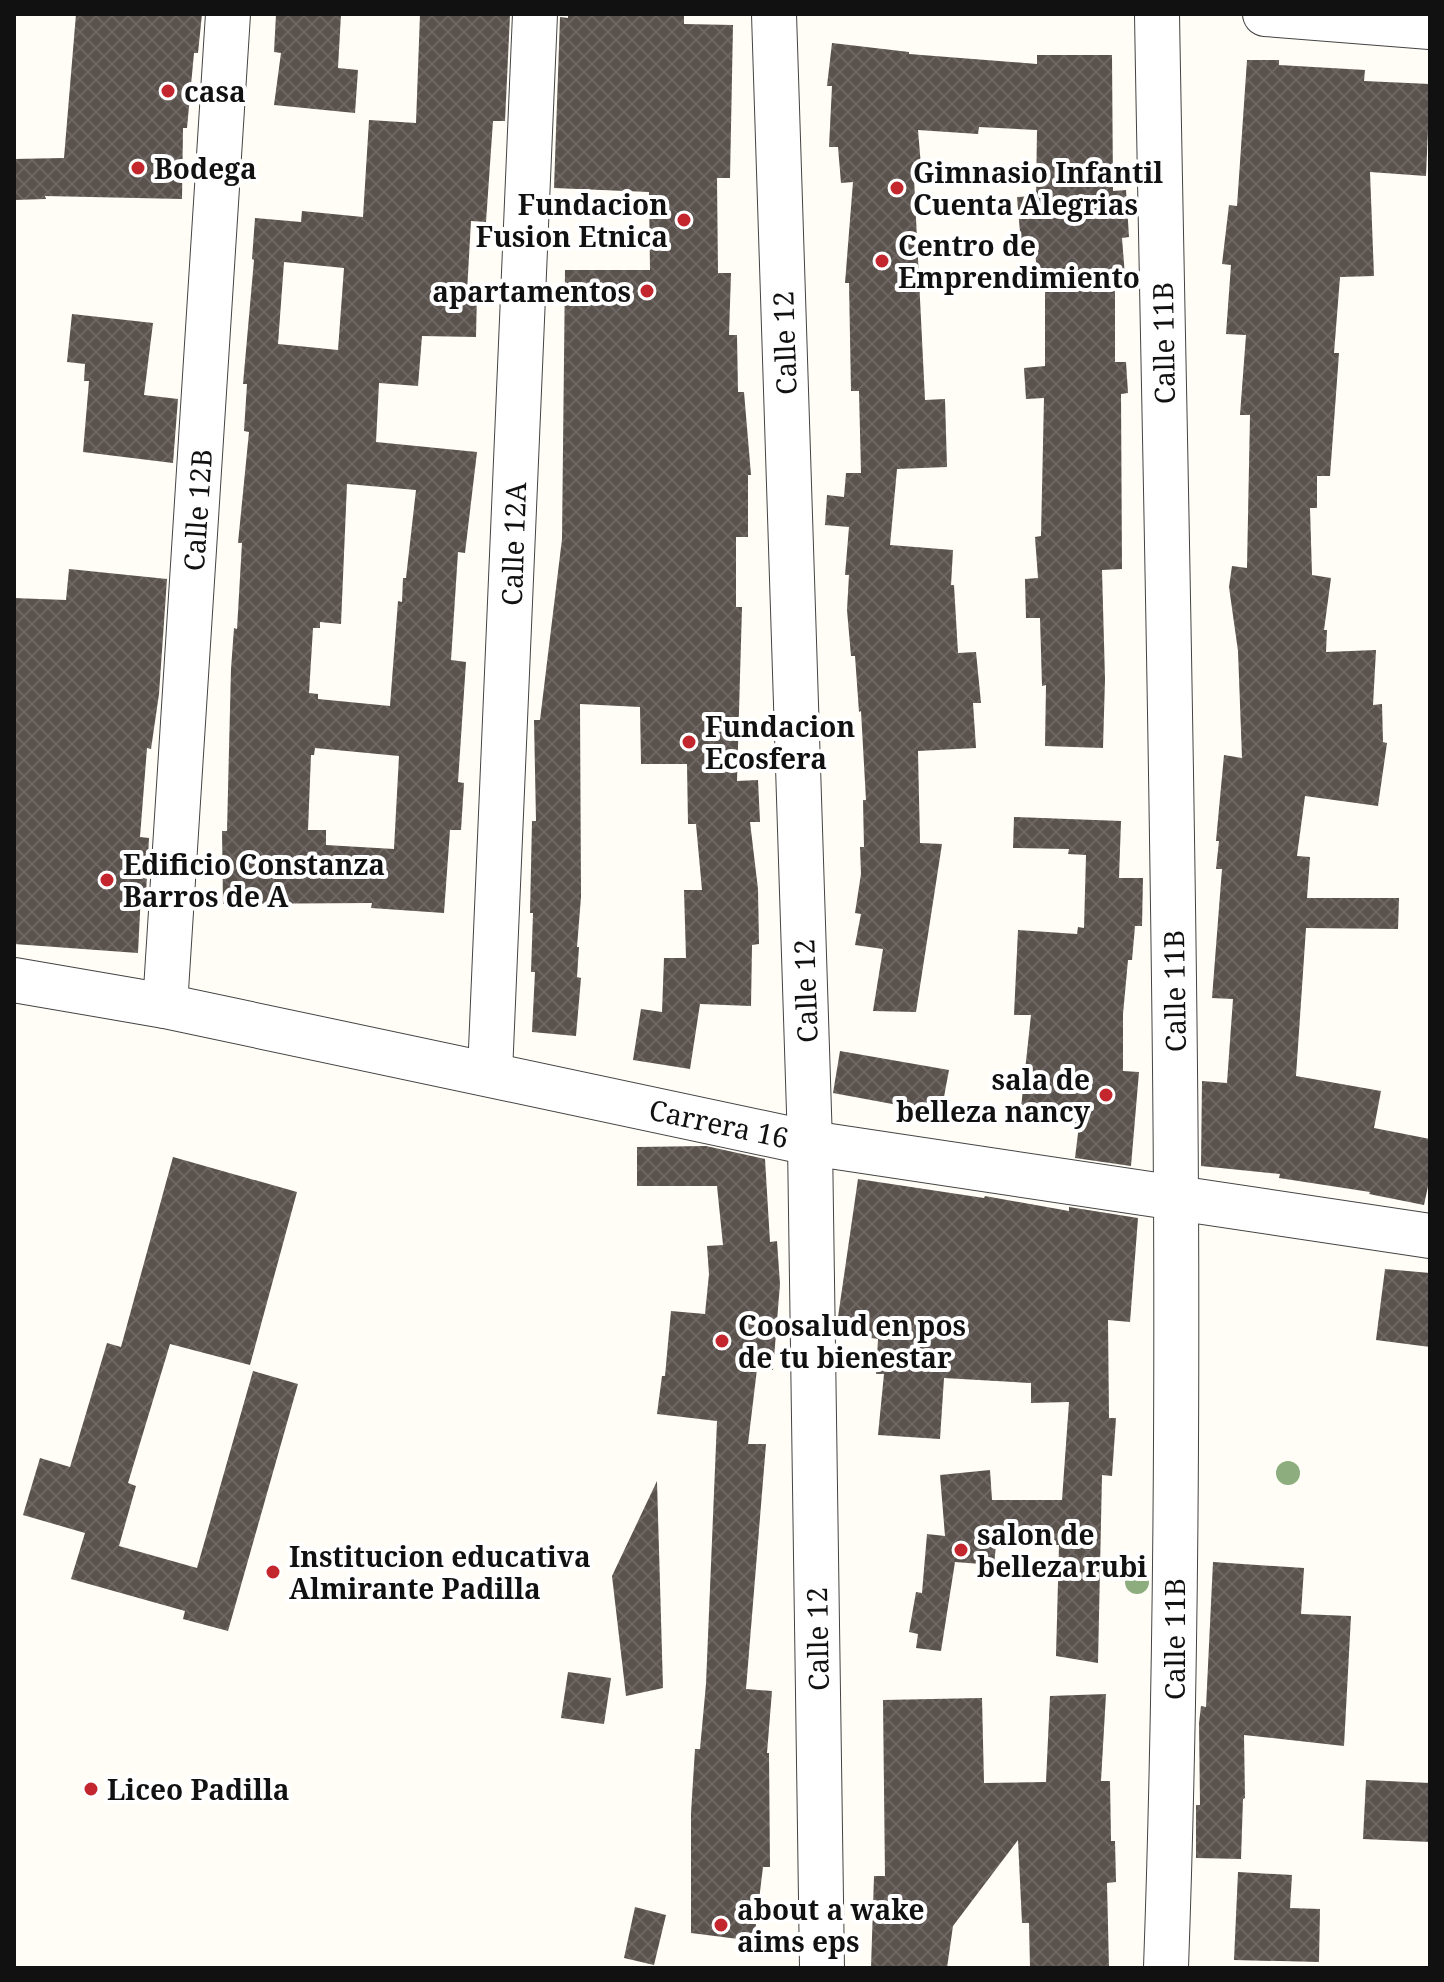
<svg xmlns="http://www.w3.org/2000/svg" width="1444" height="1982" font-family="'Noto Serif',serif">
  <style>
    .building { fill: url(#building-cross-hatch); fill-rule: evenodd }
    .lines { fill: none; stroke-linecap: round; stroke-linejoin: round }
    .minor-casing { stroke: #444; stroke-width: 46 }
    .minor { stroke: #fff; stroke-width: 44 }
    .tree { fill: #8dad7f }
    .poi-dot { fill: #c4262e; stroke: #fff; stroke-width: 3 }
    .labels { text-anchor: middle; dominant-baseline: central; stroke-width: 8; stroke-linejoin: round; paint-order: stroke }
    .poi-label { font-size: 28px; font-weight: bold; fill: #111; stroke: #fff; text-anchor: start }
    .street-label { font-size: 28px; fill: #111; stroke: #fff }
  </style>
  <defs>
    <pattern id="building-cross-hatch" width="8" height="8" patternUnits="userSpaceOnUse" patternTransform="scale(2)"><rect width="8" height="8" fill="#5a524d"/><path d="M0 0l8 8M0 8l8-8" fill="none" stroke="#6d6662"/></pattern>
  </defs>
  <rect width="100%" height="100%" fill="#fffdf5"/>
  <!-- building -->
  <g class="building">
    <polygon points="76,14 202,14 198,53 194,53 187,128 183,128 182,199 45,196 46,199 14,200 14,159 64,158"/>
    <polygon points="276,14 341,14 338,68 358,70 355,113 274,105 281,53 274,52"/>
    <path d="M420 14 510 15 505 121H493L486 222 471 221 467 292H477L476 337 422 336 418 386 379 383 376 442 477 452 465 553 458 552 451 660 466 662 458 782 464 783 461 830H450L444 913 371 908 372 903 223 904 222 831H227L231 669 234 628 237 629 242 543H238L249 432 244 431 247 384H243L254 260 252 259 255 218 301 222 302 211 363 217 369 120 416 123ZM284 262 344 268 338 350 278 344ZM347 484 416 490 406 578H403L402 602 398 601 390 706 318 699V694L309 693 313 628H320V622L341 624ZM315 748 399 756 394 849 326 845V830H308L311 755H314Z"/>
    <polygon points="568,14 684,14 684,24 733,25 730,178 717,178 718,273 731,273 729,335 737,335 738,392 744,392 751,475 748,475 748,537 736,537 736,607 742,607 737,781 758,780 760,822 750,822 758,889 759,944 752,945 751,1006 700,1004 690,1069 633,1060 641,1009 662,1012 664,958 686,958 684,890 702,890 696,824 688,824 687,764 641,764 640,707 580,704 581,897 577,947 579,947 577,977 581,978 576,1036 532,1032 535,972 531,972 533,913 530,913 532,821 536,821 534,720 540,720 562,539 565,270 650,270 649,192 554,188 560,17 568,18"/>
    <polygon points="832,43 909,52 909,54 1037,64 1037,55 1112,55 1113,191 1126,190 1129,237 1122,238 1125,276 1115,277 1115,362 1126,362 1128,393 1121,394 1122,569 1102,570 1105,679 1103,748 1045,746 1046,685 1042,686 1040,618 1026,618 1025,579 1038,578 1035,537 1041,536 1044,398 1026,399 1024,368 1045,366 1045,282 1037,282 1035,244 1021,244 1017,197 1036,196 1037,130 979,127 978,134 918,130 922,178 914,178 925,400 945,399 947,467 897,469 890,545 953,550 951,585 954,585 958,653 976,652 981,703 973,703 976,748 918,751 920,843 942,844 916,1012 873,1011 883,949 855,945 861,914 855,913 861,874 860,847 864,847 863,800 866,800 861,711 859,712 855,656 851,656 847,610 849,575 845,575 849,527 825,525 827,495 844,497 846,473 861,473 859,391 851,391 849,283 845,283 853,182 841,183 838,147 829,147 832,86 827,86"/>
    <polygon points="1247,60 1279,60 1279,65 1365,70 1364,81 1430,84 1426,176 1370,172 1374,276 1340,277 1334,353 1339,353 1330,476 1317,476 1317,508 1310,508 1312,575 1331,578 1324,630 1327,630 1326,652 1376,650 1373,705 1382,704 1383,742 1387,743 1378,806 1305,796 1297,856 1310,857 1307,898 1399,898 1398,929 1306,928 1296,1076 1381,1091 1374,1128 1430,1139 1430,1177 1424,1205 1369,1194 1370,1192 1279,1178 1280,1174 1201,1166 1202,1081 1227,1083 1233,999 1212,998 1222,869 1216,869 1219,841 1216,841 1224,755 1242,758 1238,651 1229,587 1232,566 1247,568 1250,415 1240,415 1246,335 1226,334 1231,265 1222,264 1229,205 1237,206"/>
    <polygon points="72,314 153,323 144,395 178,399 173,463 83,452 89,381 84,381 85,364 67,362"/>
    <polygon points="69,569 167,579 159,694 151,749 147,748 140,837 149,838 146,894 141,893 138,953 14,944 14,598 66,600"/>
    <polygon points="1014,817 1121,821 1119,878 1143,878 1142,926 1135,926 1132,960 1128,960 1123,1014 1123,1071 1139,1072 1131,1166 1075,1158 1079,1125 1020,1117 1031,1015 1014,1015 1018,930 1077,934 1078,927 1084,928 1086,855 1068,854 1069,849 1013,848"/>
    <polygon points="840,1051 949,1070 941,1113 833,1093"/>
    <polygon points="706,1146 765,1159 770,1242 777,1241 780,1284 773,1370 757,1369 748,1444 766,1444 746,1689 772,1691 767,1753 769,1753 770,1867 763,1867 754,1941 691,1933 691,1813 695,1749 700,1749 706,1684 717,1421 657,1414 662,1376 665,1376 671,1311 705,1314 709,1274 707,1246 723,1245 717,1186 637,1186 637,1147"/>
    <polygon points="173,1157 297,1192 250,1365 170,1344 128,1483 136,1486 119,1546 197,1568 253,1371 298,1384 228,1631 183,1619 185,1611 71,1579 85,1533 23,1515 40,1458 70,1467 107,1343 121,1347"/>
    <polygon points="858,1179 984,1198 985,1196 1069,1211 1069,1207 1138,1218 1130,1322 1108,1320 1109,1418 1116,1418 1112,1476 1102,1475 1098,1663 1056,1656 1059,1545 996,1545 994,1565 955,1562 941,1651 916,1648 918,1634 909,1632 916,1592 922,1593 927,1534 945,1536 940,1475 990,1470 992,1500 1062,1500 1069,1402 1031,1403 1031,1383 944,1378 940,1439 878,1435 884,1374 876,1374 878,1339 838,1333 838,1317"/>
    <polygon points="1385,1269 1430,1273 1430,1347 1376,1340"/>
    <polygon points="657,1481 663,1688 626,1696 612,1576"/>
    <polygon points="1213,1562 1304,1568 1301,1614 1351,1616 1344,1746 1244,1735 1245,1798 1243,1799 1241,1859 1196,1858 1196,1805 1200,1805 1199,1723 1201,1706 1206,1707"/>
    <polygon points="568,1672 611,1678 604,1724 561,1718"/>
    <polygon points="1106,1694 1101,1781 1110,1781 1111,1841 1115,1841 1116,1882 1107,1883 1109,1968 1030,1968 1029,1923 1022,1923 1018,1840 953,1926 947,1968 871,1968 874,1876 885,1876 883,1700 982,1698 984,1783 1046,1782 1050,1696"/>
    <polygon points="1366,1780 1430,1783 1430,1842 1363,1839"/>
    <polygon points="1238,1872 1292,1875 1290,1908 1320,1909 1319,1962 1234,1960"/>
    <polygon points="635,1907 666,1915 654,1965 624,1958"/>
  </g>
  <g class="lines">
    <defs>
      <g id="minor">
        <polyline points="774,14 810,1143 822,1968"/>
        <path d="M1157 14C1168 665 1189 1317 1166 1968"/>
        <polyline points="1265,14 1430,27"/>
        <polyline points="14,980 165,1006 810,1143 1430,1236"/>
        <polyline points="165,1006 228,14"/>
        <polyline points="490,1073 535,14"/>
      </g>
    </defs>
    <!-- minor casing -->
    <use href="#minor" class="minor-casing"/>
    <!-- minor -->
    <use href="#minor" class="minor"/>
  </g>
  <!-- trees -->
  <g class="tree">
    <circle cx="1288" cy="1473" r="12"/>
    <circle cx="1137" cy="1582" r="12"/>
  </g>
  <!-- markers -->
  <g class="poi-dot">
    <circle cx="168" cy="91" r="8"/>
    <circle cx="138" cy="168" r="8"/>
    <circle cx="897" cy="188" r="8"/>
    <circle cx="684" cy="220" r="8"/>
    <circle cx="882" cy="261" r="8"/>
    <circle cx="647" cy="291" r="8"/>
    <circle cx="689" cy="742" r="8"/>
    <circle cx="107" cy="880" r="8"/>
    <circle cx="1106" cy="1095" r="8"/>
    <circle cx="722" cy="1341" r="8"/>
    <circle cx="961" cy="1550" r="8"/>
    <circle cx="273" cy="1572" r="8"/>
    <circle cx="91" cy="1789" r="8"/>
    <circle cx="721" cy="1925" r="8"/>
  </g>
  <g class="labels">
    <!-- poi labels -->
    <g class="poi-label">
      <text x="184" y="91">casa</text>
      <text x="154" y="168">Bodega</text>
      <text x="913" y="172">Gimnasio Infantil<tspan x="913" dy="32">Cuenta Alegrias</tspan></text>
      <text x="668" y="204" text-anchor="end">Fundacion<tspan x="668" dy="32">Fusion Etnica</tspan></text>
      <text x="898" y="245">Centro de<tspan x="898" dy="32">Emprendimiento</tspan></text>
      <text x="631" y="291" text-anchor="end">apartamentos</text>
      <text x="705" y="726">Fundacion<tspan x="705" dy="32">Ecosfera</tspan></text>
      <text x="123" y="864">Edificio Constanza<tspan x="123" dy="32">Barros de A</tspan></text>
      <text x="1090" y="1079" text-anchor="end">sala de<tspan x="1090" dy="32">belleza nancy</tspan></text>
      <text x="738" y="1325">Coosalud en pos<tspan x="738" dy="32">de tu bienestar</tspan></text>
      <text x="977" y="1534">salon de<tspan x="977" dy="32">belleza rubi</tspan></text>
      <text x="289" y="1556">Institucion educativa<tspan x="289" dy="32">Almirante Padilla</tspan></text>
      <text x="107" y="1789">Liceo Padilla</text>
      <text x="737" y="1909">about a wake<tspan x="737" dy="32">aims eps</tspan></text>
    </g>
    <!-- street labels -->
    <g class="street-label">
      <text transform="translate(784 343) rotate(-92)">Calle 12</text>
      <text transform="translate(1163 343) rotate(-91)">Calle 11B</text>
      <text transform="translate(197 510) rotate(-86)">Calle 12B</text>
      <text transform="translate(513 544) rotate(-88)">Calle 12A</text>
      <text transform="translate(805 991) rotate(-92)">Calle 12</text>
      <text transform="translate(1174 991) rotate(-91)">Calle 11B</text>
      <text transform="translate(719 1123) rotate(12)">Carrera 16</text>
      <text transform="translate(817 1639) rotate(-91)">Calle 12</text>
      <text transform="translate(1174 1639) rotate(-90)">Calle 11B</text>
    </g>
  </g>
  <!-- border -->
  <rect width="1444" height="1982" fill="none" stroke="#111111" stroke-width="32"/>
</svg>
